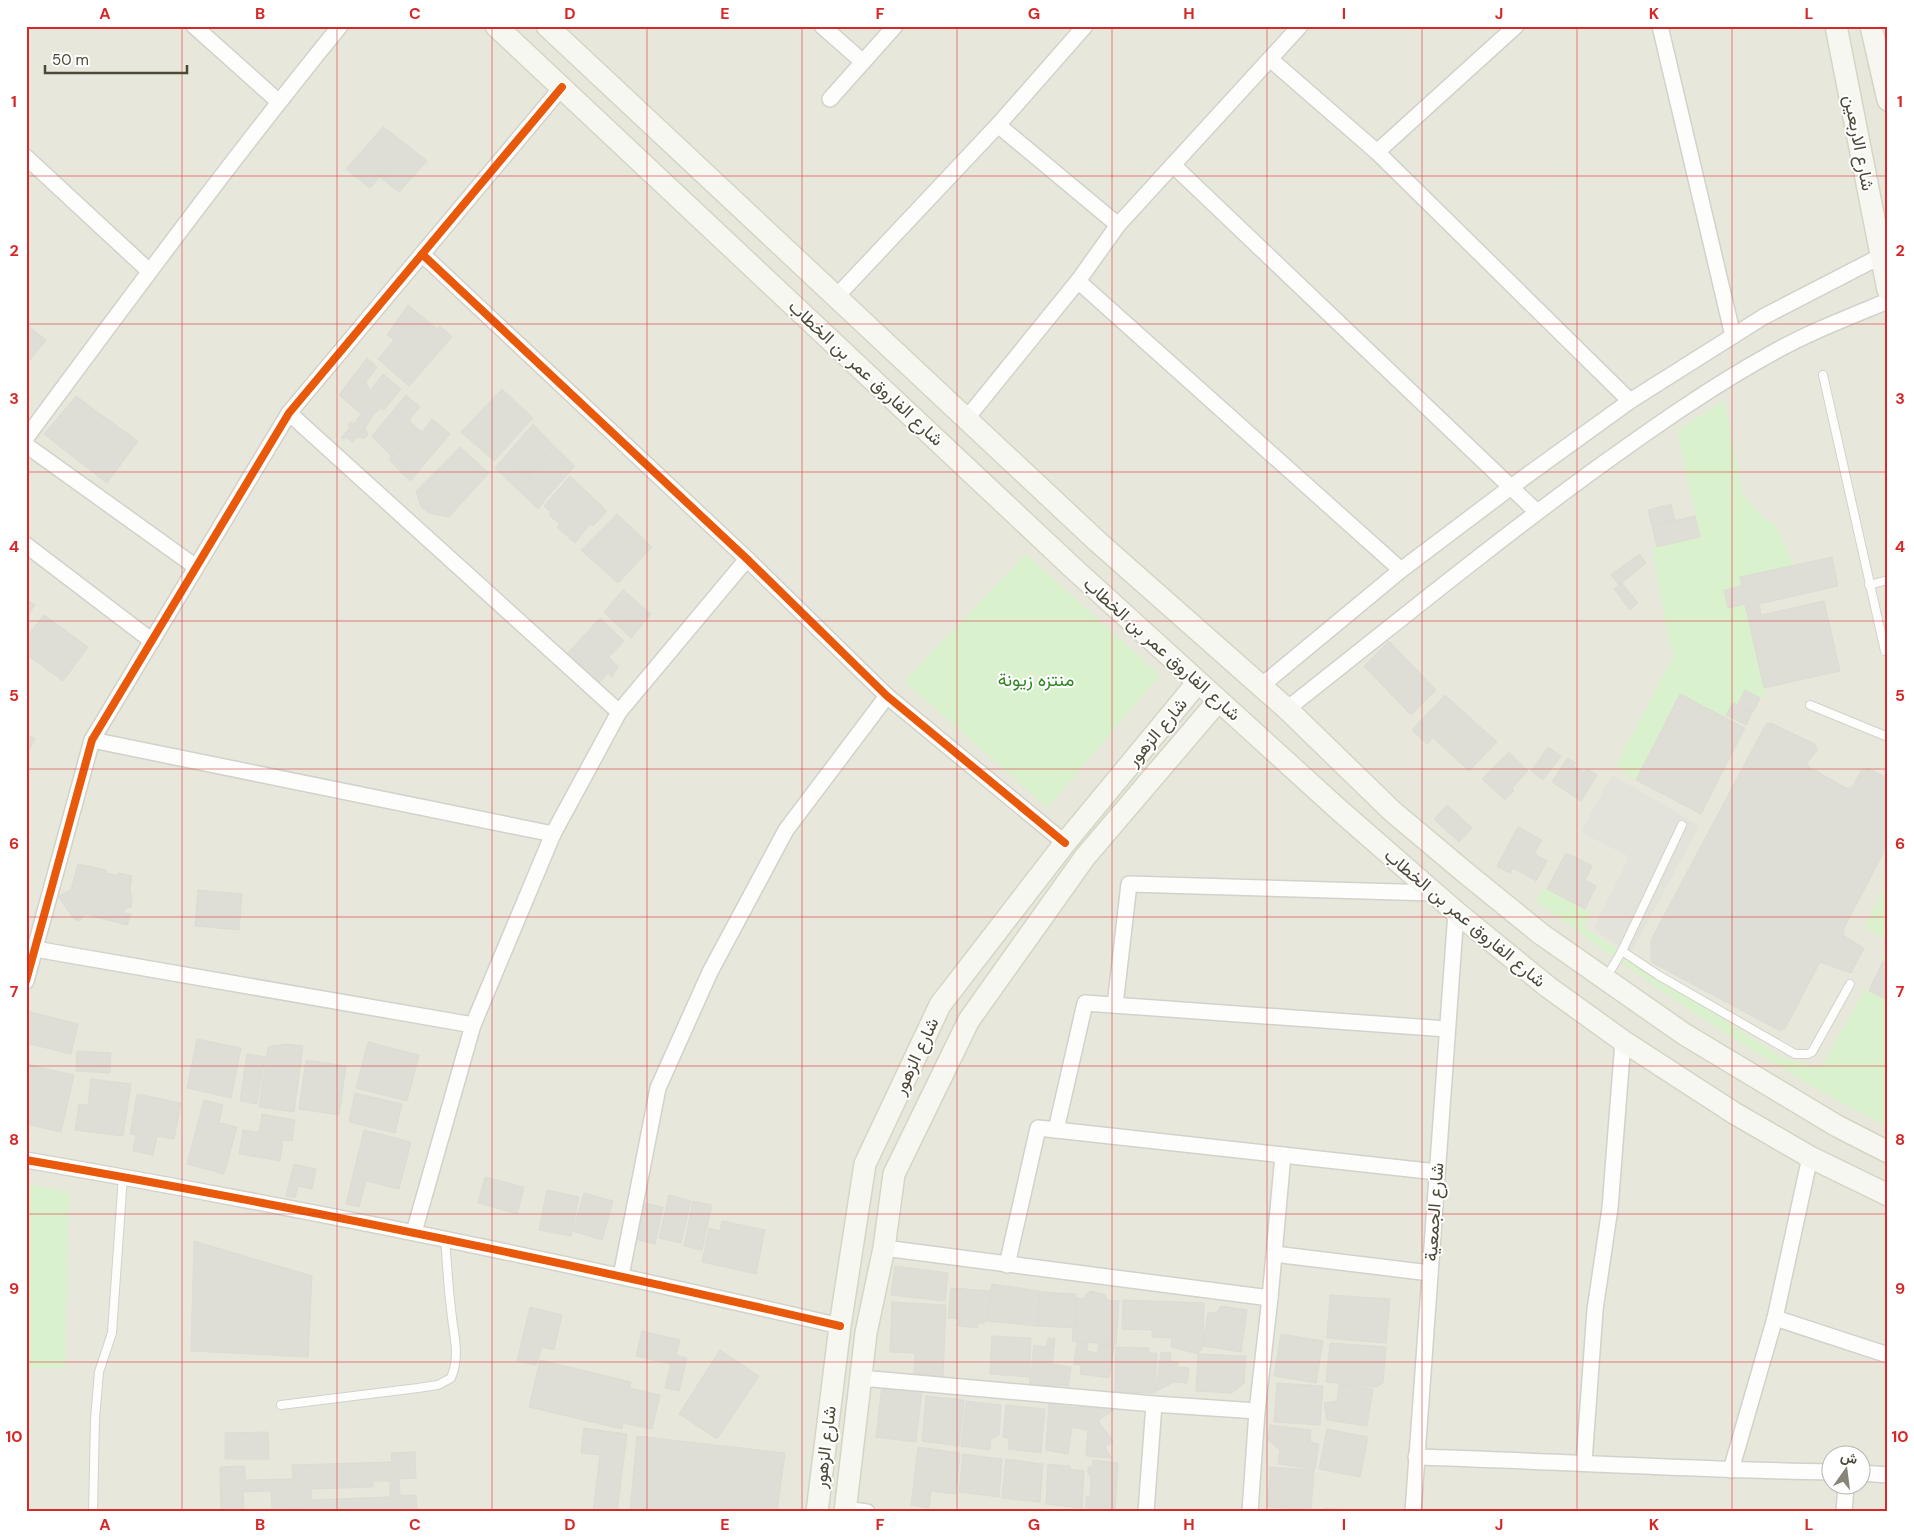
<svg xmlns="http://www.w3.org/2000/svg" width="1914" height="1538" font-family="'DM Sans',Vazirmatn,sans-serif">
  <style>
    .residential { fill: #e8e7db; fill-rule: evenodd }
    .green { fill: #d9f1cc }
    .parking { fill: #e3e3dc }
    .building { fill: #deddd6; stroke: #dcdcd3; fill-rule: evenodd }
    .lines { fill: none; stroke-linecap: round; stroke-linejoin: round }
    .service-casing { stroke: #d2d2cb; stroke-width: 10 }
    .minor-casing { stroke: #d2d2cb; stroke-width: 18 }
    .secondary-casing { stroke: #d5d5c6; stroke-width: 24 }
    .service { stroke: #fdfdfc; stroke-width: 8 }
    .minor { stroke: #fdfdfc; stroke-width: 15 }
    .secondary { stroke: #f7f7f1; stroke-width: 21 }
    .cycleway-casing { stroke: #fff; stroke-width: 11 }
    .cycleway { stroke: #e8590c; stroke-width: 8 }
    .grid { fill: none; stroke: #d62828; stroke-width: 1; stroke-opacity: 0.55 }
    .labels { text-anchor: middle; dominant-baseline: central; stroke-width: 4; stroke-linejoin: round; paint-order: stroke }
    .street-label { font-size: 18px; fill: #4c4937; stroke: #fff }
    .park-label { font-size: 18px; fill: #308523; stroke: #fff }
    .neatline { fill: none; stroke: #d62828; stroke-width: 2 }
    .grid-label { font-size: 16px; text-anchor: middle; font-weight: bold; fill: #d62828 }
  </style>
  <rect width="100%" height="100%" fill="#f4f4ee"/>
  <!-- residential -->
  <path class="residential" d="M26 26H1888V1512H26ZM1832 1456H1862V1486H1832Z"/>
  <!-- green -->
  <g class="green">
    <polygon points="1724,400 1743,495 1765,519 1775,524 1794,565 1740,577 1742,586 1724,591 1728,608 1745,604 1766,696 1760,698 1745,690 1738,704 1733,703 1726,718 1680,694 1636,780 1617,767 1617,763 1675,653 1675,650 1670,649 1652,548 1700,537 1677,431"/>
    <polygon points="1026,554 1160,675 1048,808 904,681"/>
    <polygon points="1888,881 1888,963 1881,959 1888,947 1885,940 1865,927"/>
    <path d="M1544 888 1590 912 1585 928 1781 1057 1818 1067 1822 1065 1865 989 1888 1000V1127C1764 1065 1651 985 1540 904L1535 900Z"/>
    <polygon points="26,1184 69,1192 65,1368 26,1368"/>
  </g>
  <!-- parking -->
  <polygon class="parking" points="1614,776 1698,825 1697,830 1633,949 1630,952 1595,931 1595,925 1627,862 1628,856 1584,834 1582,830 1611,777"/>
  <!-- building -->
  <g class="building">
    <polygon points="383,127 407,145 370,188 346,169"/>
    <polygon points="407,145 427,161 399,192 380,177"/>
    <polygon points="408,305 437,329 440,326 452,337 409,386 378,359 394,340 387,335"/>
    <polygon points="26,324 46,340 26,365"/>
    <polygon points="367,358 377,367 366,382 370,391 383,374 401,389 384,410 381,408 373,415 365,428 368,435 365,438 358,437 353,442 346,437 343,439 341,438 350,428 348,426 350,422 354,424 361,414 339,395"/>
    <polygon points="502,389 533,418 494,461 461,432"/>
    <polygon points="406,395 420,407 409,420 417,428 392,457 372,436"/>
    <polygon points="76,396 103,416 72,456 44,434"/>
    <polygon points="103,416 138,441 107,483 72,456"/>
    <polygon points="432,419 450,434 410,481 389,460 417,428 422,432"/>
    <polygon points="533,424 554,446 528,475 506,455"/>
    <polygon points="554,446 575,466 549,495 528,475"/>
    <polygon points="460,447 489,473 449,517 429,513 421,507 416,491"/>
    <polygon points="506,455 549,495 538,509 495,468"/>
    <polygon points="570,476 607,511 593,526 590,524 575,543 557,527 560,524 550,516 550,511 544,506"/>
    <polygon points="1671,504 1675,520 1652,526 1648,510"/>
    <polygon points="617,514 652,547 618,583 581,550"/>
    <polygon points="1695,516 1700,537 1657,547 1652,526"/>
    <polygon points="1639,554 1646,563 1619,585 1611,575"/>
    <polygon points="1832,557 1838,586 1759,604 1761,615 1824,601 1840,671 1764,688 1745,604 1728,608 1724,590 1742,586 1740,577"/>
    <polygon points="1622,583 1638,603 1630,610 1614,589"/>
    <polygon points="623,590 651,614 631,638 604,612"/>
    <polygon points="26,599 35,605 26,618"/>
    <polygon points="44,615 88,647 63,681 26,654 26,638"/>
    <polygon points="600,618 624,641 609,657 618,667 612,677 608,673 598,684 565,656"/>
    <polygon points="1389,641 1436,690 1411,715 1364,666"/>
    <polygon points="1745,690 1760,698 1753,712 1738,704"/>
    <polygon points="1680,694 1745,728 1701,814 1636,780"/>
    <polygon points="1445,695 1497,742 1469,771 1433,738 1427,744 1412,730"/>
    <polygon points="1733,703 1752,712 1746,725 1726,715"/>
    <polygon points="1771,723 1815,744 1817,750 1807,763 1809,767 1846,788 1852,788 1861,771 1867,768 1888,778 1888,844 1843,930 1844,936 1864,948 1851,973 1820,962 1786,1027 1780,1031 1653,963 1651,959 1651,940 1766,724"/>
    <polygon points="26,734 35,739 26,755"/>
    <polygon points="1548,747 1561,756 1543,780 1531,771"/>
    <polygon points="1509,752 1528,771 1512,788 1514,791 1505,800 1482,779"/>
    <polygon points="1567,758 1576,763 1573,766 1584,773 1587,769 1597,775 1581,801 1552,782"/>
    <polygon points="1447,805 1472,828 1459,842 1434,819"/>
    <polygon points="1518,827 1542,840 1534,854 1547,861 1536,881 1513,868 1510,873 1497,866"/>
    <polygon points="1566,853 1592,866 1585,880 1596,886 1585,909 1547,889"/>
    <polygon points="78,864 106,870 106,873 117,876 118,873 132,876 130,890 132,899 131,907 125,909 124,913 131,914 127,925 85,914 80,921 74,919 58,896 71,890"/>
    <polygon points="198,890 242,894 239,930 195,926"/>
    <polygon points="1883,961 1888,963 1888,1000 1869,991"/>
    <polygon points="27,1011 78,1024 71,1054 26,1043"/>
    <polygon points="197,1039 241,1048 231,1098 187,1088"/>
    <polygon points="368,1042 419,1055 407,1101 356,1088"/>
    <polygon points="287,1044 303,1046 294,1112 259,1107 268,1047"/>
    <polygon points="77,1051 111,1053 110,1073 76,1071"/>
    <polygon points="247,1054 265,1057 257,1104 240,1101"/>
    <polygon points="306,1060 346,1066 339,1115 299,1109"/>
    <polygon points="26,1064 74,1075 61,1132 26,1124"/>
    <polygon points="91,1079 131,1084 123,1136 75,1130 79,1104 88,1105"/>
    <polygon points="355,1093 402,1104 395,1133 349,1122"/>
    <polygon points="137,1094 181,1103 174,1139 157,1136 153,1155 133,1151 136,1135 130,1134"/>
    <polygon points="204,1100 223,1105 219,1123 237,1127 224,1174 187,1164"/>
    <polygon points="262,1114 295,1120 292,1141 283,1140 280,1161 239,1154 243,1130 259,1132"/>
    <polygon points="364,1130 411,1142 399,1189 366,1181 359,1207 346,1204"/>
    <polygon points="294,1164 316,1169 312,1189 298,1186 295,1198 286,1196"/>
    <polygon points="485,1177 524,1187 517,1214 478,1203"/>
    <polygon points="547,1190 579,1197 571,1236 539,1230"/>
    <polygon points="584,1193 613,1201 602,1240 573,1231"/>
    <polygon points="669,1195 691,1201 681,1243 659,1238"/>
    <polygon points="693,1201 712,1205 702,1250 684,1246"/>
    <polygon points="638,1202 663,1207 655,1244 631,1238"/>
    <polygon points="722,1221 765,1230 756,1274 702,1262 709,1228 720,1231"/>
    <polygon points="194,1241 312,1276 308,1357 191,1351"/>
    <polygon points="895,1266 948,1273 945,1301 891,1295"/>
    <polygon points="992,1284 1040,1291 1038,1326 987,1321"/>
    <polygon points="951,1288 991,1291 987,1321 985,1320 985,1323 978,1323 977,1328 958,1326 959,1319 948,1318"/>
    <polygon points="1090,1291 1105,1295 1107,1300 1119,1301 1116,1345 1072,1341 1076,1298 1082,1299"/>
    <polygon points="1039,1292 1076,1294 1075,1328 1038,1326"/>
    <polygon points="1330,1295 1390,1299 1386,1343 1327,1338"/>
    <polygon points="1123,1300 1204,1303 1203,1346 1198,1354 1171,1347 1172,1338 1152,1337 1152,1330 1122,1329"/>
    <polygon points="892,1302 946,1305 943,1377 914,1376 915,1353 890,1352"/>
    <polygon points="1221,1306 1247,1310 1241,1352 1203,1346 1208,1312 1216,1313"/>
    <polygon points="530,1307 562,1315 554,1350 542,1347 536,1365 517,1361"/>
    <polygon points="642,1331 680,1340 676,1355 687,1358 679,1391 665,1388 671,1364 636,1356"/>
    <polygon points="1281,1334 1323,1341 1316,1383 1274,1376"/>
    <polygon points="992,1336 1031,1338 1029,1377 990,1374"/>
    <polygon points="1048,1338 1055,1339 1052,1364 1071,1367 1068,1386 1059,1385 1057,1388 1047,1386 1044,1391 1029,1389 1034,1345 1046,1347"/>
    <polygon points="1077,1342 1088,1344 1087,1351 1097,1353 1099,1344 1114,1346 1109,1378 1080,1374 1081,1365 1074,1364"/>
    <polygon points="1330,1343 1386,1347 1383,1383 1376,1387 1326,1382"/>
    <polygon points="1116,1347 1149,1348 1149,1353 1157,1353 1155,1393 1115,1392"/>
    <polygon points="720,1350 759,1376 717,1439 679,1414"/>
    <polygon points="1161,1352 1171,1353 1170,1361 1178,1362 1178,1367 1189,1368 1187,1383 1174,1382 1156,1391"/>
    <polygon points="1198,1354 1246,1356 1244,1383 1232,1393 1196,1391"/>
    <polygon points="540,1360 631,1382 630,1388 660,1395 652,1429 623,1423 622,1429 529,1407"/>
    <polygon points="1277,1383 1323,1386 1320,1425 1274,1422"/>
    <polygon points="1339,1384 1373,1389 1367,1426 1327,1420 1324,1403 1337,1401"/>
    <polygon points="882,1386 922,1390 916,1442 876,1437"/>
    <polygon points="926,1396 964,1400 959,1446 922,1441"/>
    <polygon points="966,1401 1001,1405 999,1435 991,1439 990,1450 961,1446"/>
    <polygon points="1049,1401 1061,1402 1061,1406 1080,1408 1080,1401 1119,1406 1098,1421 1113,1441 1105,1447 1111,1458 1086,1456 1088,1430 1072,1427 1068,1454 1046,1450"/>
    <polygon points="1006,1405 1045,1409 1041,1453 1008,1449 1009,1438 1003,1437"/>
    <polygon points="1270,1425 1311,1430 1310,1442 1319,1444 1315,1469 1278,1464 1280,1450 1268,1440"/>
    <polygon points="584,1428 627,1434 617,1512 593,1512 600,1455 581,1453"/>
    <polygon points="1327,1429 1368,1437 1360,1477 1319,1469"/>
    <polygon points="268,1432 269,1459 225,1459 225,1433"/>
    <polygon points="637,1436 785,1453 777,1512 630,1511"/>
    <polygon points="918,1447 960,1453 956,1494 931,1491 929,1508 911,1505"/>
    <path d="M415 1452 416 1478 399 1479 400 1495H416L417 1512H300V1509L272 1510 271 1491 243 1492 244 1512H221L220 1467 245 1466V1480L293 1479 292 1465 392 1462 391 1453ZM373 1481H390V1497L312 1500 311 1489 373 1487Z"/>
    <polygon points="963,1454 1002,1459 999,1497 959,1492"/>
    <polygon points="1006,1459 1043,1464 1040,1502 1002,1498"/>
    <polygon points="1093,1460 1118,1463 1115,1512 1089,1512 1090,1508 1086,1507 1086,1497 1090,1497 1091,1475 1088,1474 1088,1467 1092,1467"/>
    <polygon points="1048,1464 1070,1466 1070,1469 1084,1471 1082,1508 1046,1504"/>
    <polygon points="1270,1467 1314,1470 1311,1510 1268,1507"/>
    <polygon points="1324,1508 1366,1512 1323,1512"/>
  </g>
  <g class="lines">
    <defs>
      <g id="service">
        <polyline points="1823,375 1885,651"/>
        <polyline points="1869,585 1888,580"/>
        <polyline points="1810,705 1888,737"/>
        <polyline points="1622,951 1658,975 1795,1054 1808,1054 1812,1052 1850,984"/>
        <polyline points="1606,978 1622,951 1682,825"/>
        <path d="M281 1405 418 1388 438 1385 451 1378C461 1355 453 1333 451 1309 448 1286 447 1262 445 1238"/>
        <polyline points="93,1512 95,1419 99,1372 112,1333 123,1176"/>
      </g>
      <g id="minor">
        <polyline points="194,26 279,102"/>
        <polyline points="822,26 863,62"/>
        <polyline points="1660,26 1733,336"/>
        <polyline points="1270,59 1377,152 1630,401"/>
        <polyline points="830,99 895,26"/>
        <polyline points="998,125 1118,225"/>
        <polyline points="1377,152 1516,26"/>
        <polyline points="26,157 149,271"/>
        <polyline points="1173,165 1537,512"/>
        <polyline points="422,254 747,559 887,696 1065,843"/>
        <polyline points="1078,281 1401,570"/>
        <polyline points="836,297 998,125 1085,26"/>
        <polyline points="289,413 619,712"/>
        <polyline points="967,418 1078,281 1118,225 1300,26"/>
        <path d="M26 438C129 299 231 160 340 26"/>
        <polyline points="26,445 196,567"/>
        <polyline points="26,545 152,641"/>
        <polyline points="1261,686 1401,570 1511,487 1630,401 1763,317 1881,256"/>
        <path d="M1287 709C1390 628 1491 545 1597 468 1654 427 1712 386 1774 352 1810 332 1849 317 1888 301"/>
        <polyline points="92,740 553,834"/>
        <polyline points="35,949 473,1025"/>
        <polyline points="26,981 92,740 289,413 562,87"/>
        <polyline points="1115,1005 1129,884 1433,893"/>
        <polyline points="1056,1130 1085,1003 1447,1029"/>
        <path d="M26 1160C299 1207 570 1263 840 1326"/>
        <polyline points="414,1232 473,1025 553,834 619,712 747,559"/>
        <polyline points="884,1248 1270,1298 1274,1254 1430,1273"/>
        <polyline points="1274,1254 1283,1155"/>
        <polyline points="1007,1265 1038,1128 1437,1172"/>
        <polyline points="621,1276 658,1088 710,972 786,830 887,696"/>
        <polyline points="1775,1318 1888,1355"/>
        <polyline points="861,1378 1154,1404 1257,1411"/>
        <path d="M1416 1457C1555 1461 1693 1470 1832 1472"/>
        <polyline points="1584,1462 1595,1310 1610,1208 1623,1041"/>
        <polyline points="1731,1470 1775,1318 1810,1157"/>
        <polyline points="1862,1473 1888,1475"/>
        <polyline points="845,1509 867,1512"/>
        <polyline points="1146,1512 1154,1404"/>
        <polyline points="1250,1512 1257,1411 1270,1298"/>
        <polyline points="1413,1512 1456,912"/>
        <polyline points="1844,1512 1846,1486"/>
      </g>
      <g id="secondary">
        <polyline points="496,26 1073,568 1338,809 1456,912 1548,987 1623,1041 1734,1113 1810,1157 1888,1195"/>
        <polyline points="547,26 1098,542 1287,709 1392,811 1467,874 1541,934 1684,1034 1837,1126 1888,1152"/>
        <polyline points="1836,26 1888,290"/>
        <polyline points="1871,26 1888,100"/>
        <polyline points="817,1512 840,1326 865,1164 940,1005 1065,843 1198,682"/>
        <polyline points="845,1512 866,1333 884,1248 894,1174 969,1020 1085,857 1218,701"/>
      </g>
    </defs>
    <!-- service casing -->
    <use href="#service" class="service-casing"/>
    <!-- minor casing -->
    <use href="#minor" class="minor-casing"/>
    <!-- secondary casing -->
    <use href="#secondary" class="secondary-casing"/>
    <!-- service -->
    <use href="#service" class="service"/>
    <!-- minor -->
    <use href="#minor" class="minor"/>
    <!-- secondary -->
    <use href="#secondary" class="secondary"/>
    <defs>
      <g id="cycleway">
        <polyline points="422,254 747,559 887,696 1065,843"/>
        <polyline points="26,981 92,740 289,413 562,87"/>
        <path d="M26 1160C299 1207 570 1263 840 1326"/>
      </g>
    </defs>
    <!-- cycleway casing -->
    <use href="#cycleway" class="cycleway-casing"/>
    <!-- cycleway -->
    <use href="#cycleway" class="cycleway"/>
  </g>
  <!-- grid -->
  <path class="grid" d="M182 26V1512M337 26V1512M492 26V1512M647 26V1512M802 26V1512M957 26V1512M1112 26V1512M1267 26V1512M1422 26V1512M1577 26V1512M1732 26V1512M26 176H1888M26 324H1888M26 472H1888M26 621H1888M26 769H1888M26 917H1888M26 1066H1888M26 1214H1888M26 1362H1888"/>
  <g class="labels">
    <!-- street labels -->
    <g class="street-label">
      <text transform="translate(1859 143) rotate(79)">شارع الاربعين</text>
      <text transform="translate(866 373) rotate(43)">شارع الفاروق عمر بن الخطاب</text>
      <text transform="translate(1162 649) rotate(42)">شارع الفاروق عمر بن الخطاب</text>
      <text transform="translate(1157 732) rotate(-50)">شارع الزهور</text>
      <text transform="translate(1465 918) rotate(40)">شارع الفاروق عمر بن الخطاب</text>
      <text transform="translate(916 1056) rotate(-65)">شارع الزهور</text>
      <text transform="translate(1434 1212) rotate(-86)">شارع الجمعية</text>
      <text transform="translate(825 1447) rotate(-83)">شارع الزهور</text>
    </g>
    <!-- park labels -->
    <g class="park-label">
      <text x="1036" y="680">منتزه زيونة</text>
    </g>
  </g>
  <!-- border -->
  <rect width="1914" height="1538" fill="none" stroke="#ffffff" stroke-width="55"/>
  <!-- north arrow -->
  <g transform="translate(1846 1470) rotate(14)"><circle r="24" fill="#ffffff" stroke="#b7b6af"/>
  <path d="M0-4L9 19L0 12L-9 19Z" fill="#878577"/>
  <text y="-8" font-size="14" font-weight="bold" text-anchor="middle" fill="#4c4937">ش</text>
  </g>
  <!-- scale -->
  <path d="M45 65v8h142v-8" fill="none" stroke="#4c4937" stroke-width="2.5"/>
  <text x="52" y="65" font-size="15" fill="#4c4937" stroke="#ffffff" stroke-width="4" paint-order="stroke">50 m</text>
  <rect x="28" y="28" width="1858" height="1482" class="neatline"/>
  <g class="grid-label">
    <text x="105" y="19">A</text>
    <text x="260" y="19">B</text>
    <text x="415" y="19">C</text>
    <text x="570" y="19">D</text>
    <text x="725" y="19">E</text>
    <text x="880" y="19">F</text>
    <text x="1034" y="19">G</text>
    <text x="1189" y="19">H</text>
    <text x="1344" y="19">I</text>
    <text x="1499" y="19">J</text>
    <text x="1654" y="19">K</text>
    <text x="1809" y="19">L</text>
    <text x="14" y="107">1</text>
    <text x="1900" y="107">1</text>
    <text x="14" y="256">2</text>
    <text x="1900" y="256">2</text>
    <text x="14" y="404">3</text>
    <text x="1900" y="404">3</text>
    <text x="14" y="552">4</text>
    <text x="1900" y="552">4</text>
    <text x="14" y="701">5</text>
    <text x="1900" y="701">5</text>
    <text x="14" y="849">6</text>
    <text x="1900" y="849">6</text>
    <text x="14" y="997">7</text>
    <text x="1900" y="997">7</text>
    <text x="14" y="1145">8</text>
    <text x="1900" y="1145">8</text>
    <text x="14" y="1294">9</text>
    <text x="1900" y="1294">9</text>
    <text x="14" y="1442">10</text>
    <text x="1900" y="1442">10</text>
    <text x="105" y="1530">A</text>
    <text x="260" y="1530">B</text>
    <text x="415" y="1530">C</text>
    <text x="570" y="1530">D</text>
    <text x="725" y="1530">E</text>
    <text x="880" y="1530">F</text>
    <text x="1034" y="1530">G</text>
    <text x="1189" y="1530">H</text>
    <text x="1344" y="1530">I</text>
    <text x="1499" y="1530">J</text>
    <text x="1654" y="1530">K</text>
    <text x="1809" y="1530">L</text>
  </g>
</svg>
